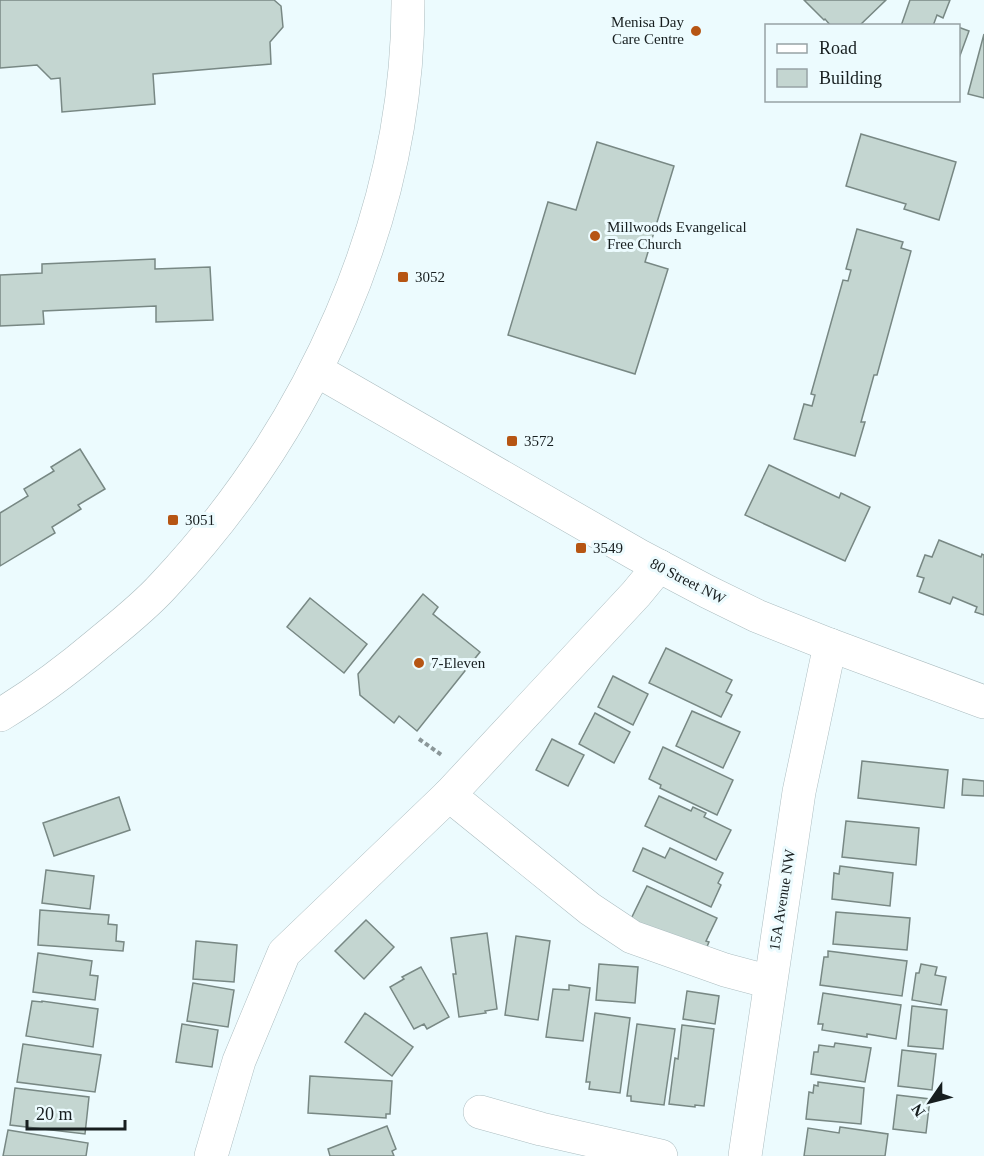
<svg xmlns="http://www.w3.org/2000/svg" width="984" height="1156" font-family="Georgia,serif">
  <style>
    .building { fill: #c4d6d1; stroke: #788884; stroke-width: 1.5 }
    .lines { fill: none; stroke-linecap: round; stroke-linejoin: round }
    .minor-casing { stroke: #acbdc0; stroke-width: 34 }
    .path { stroke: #8b9799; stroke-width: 4; stroke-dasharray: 4.5 3; stroke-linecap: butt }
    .minor { stroke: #fff; stroke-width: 33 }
    .poi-dot { fill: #b65513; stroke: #ecfbfe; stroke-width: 2 }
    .labels { text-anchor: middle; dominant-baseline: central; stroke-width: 6; stroke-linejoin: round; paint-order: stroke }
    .poi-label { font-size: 15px; fill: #171e1f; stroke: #ecfbfe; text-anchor: start }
    .street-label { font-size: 15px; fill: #171e1f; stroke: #ecfbfe }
  </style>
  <rect width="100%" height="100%" fill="#ecfbfe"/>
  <!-- building -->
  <g class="building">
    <polygon points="0,0 274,0 281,6 283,27 270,42 271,64 153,74 155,104 62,112 60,78 51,79 37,65 0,68"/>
    <polygon points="804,0 886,0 859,26 831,26 825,19 824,20"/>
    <polygon points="910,0 950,0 943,18 937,15 933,26 901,26"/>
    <polygon points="958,27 969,31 958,61"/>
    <polygon points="984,34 984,98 968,94"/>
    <polygon points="861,134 956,162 939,220 904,209 906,204 846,186"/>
    <polygon points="597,142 674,166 645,262 668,269 635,374 508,335 548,202 576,210"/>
    <polygon points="857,229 903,242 901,248 911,251 877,375 874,375 861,422 865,422 855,456 794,439 804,404 812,406 815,395 811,394 843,280 848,281 851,270 846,269"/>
    <polygon points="155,259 155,269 210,267 213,320 156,322 156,306 43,311 44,324 0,326 0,275 42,273 42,264"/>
    <polygon points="80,449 105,489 78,505 81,509 52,527 55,533 0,566 0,513 28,496 24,489 54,471 51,467"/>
    <polygon points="769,465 839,498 841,493 870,507 845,561 745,515"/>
    <polygon points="939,540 981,557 982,554 984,555 984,615 975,612 977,607 953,597 950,604 919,592 924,578 917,576 925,555 932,557"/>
    <polygon points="423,594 438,607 433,614 480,652 417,731 399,716 394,723 360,695 358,674"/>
    <polygon points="310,598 367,644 344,673 287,627"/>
    <polygon points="666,648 732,680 726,692 732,695 721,717 649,683"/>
    <polygon points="613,676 648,694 633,725 598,707"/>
    <polygon points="692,711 740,732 723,768 676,746"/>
    <polygon points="595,713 630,732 614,763 579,744"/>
    <polygon points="552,739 584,755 568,786 536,770"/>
    <polygon points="663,747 733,780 717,815 660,788 661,785 649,779"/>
    <polygon points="862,761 948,770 944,808 858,798"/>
    <polygon points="963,779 984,781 984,796 962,795"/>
    <polygon points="659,796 691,811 693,807 706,813 704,817 731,830 716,860 645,826"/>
    <polygon points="119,797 130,830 54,856 43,823"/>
    <polygon points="846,821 919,828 916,865 842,857"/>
    <polygon points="643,848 665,858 670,848 723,873 718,883 721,885 711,907 633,871"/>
    <polygon points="840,866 893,873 890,906 832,899 834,873 839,874"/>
    <polygon points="46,870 94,876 90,909 42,903"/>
    <polygon points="647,886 717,918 706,941 709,942 703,956 630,921"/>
    <polygon points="40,910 109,915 108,924 117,925 116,941 124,942 123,951 38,945"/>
    <polygon points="836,912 910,918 907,950 833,944"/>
    <polygon points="366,920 394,947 364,979 335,951"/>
    <polygon points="487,933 497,1009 485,1011 486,1013 459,1017 453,974 456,974 451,938"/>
    <polygon points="516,936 550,941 538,1020 505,1015"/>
    <polygon points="196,941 237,945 234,982 193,979"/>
    <polygon points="828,951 907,961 902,996 820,985 824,957 828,957"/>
    <polygon points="38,953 92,961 90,975 98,976 95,1000 33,992"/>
    <polygon points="599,964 638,967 635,1003 596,1000"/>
    <polygon points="921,964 937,967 935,975 946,977 941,1005 912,1000 916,973 919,973"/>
    <polygon points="421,967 449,1017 427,1029 424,1024 414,1029 390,987 404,979 402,977"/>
    <polygon points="193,983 234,990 228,1027 187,1021"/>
    <polygon points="569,985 590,988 583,1041 546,1037 553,989 569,990"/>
    <polygon points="687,991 719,996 715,1024 683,1019"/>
    <polygon points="823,993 901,1005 896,1039 867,1034 867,1037 822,1030 823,1024 818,1024"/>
    <polygon points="32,1001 42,1002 42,1001 98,1009 93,1047 26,1036"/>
    <polygon points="912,1006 947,1010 943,1049 908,1046"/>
    <polygon points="365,1013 413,1047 392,1076 345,1042"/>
    <polygon points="595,1013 630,1018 620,1093 589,1089 590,1082 586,1082"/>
    <polygon points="182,1024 218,1030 212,1067 176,1062"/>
    <polygon points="637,1024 675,1029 664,1105 631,1101 631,1096 627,1096"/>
    <polygon points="682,1025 714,1029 704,1106 695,1105 695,1107 669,1104 675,1058 678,1059"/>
    <polygon points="835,1043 871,1048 865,1082 811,1074 814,1052 818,1052 819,1045 834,1047"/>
    <polygon points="23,1044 101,1055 95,1092 17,1082"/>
    <polygon points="902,1050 936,1054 932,1090 898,1086"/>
    <polygon points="310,1076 392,1081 390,1114 386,1114 386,1118 308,1113"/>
    <polygon points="818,1082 864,1088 861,1124 806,1119 809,1092 813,1093 814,1085 818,1086"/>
    <polygon points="15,1088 89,1097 85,1134 10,1125"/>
    <polygon points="897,1095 930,1099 926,1133 893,1129"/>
    <polygon points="387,1126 396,1149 392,1151 394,1156 330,1156 328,1149"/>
    <polygon points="840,1127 888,1134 885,1156 804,1156 808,1128 839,1133"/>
    <polygon points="8,1130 88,1143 86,1156 3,1156"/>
  </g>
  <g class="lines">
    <defs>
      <g id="minor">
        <polyline points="316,370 638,555 708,592 757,616 830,645 984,702"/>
        <path d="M0 715C35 694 67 670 99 643 121 625 144 607 163 586 310 430 409 216 408 0"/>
        <polyline points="449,795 636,594 659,566"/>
        <polyline points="480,1112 541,1129 661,1156"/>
        <polyline points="211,1156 239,1061 284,953 449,795 590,909 632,937 725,970 770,982"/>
        <polyline points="745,1156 799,792 830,645"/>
      </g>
    </defs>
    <!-- minor casing -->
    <use href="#minor" class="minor-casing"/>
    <!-- path -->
    <polyline class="path" points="419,739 443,756"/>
    <!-- minor -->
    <use href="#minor" class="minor"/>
  </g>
  <!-- markers -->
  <g class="poi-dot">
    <circle cx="696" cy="31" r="6"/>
    <circle cx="595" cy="236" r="6"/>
    <rect x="397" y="271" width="12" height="12" rx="3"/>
    <rect x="506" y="435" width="12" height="12" rx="3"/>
    <rect x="167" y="514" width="12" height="12" rx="3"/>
    <rect x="575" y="542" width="12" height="12" rx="3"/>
    <circle cx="419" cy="663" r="6"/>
  </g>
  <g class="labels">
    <!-- poi labels -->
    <g class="poi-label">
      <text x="684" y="22" text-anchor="end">Menisa Day<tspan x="684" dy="17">Care Centre</tspan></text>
      <text x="607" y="227">Millwoods Evangelical<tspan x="607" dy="17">Free Church</tspan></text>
      <text x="415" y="277">3052</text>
      <text x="524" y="441">3572</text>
      <text x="185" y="520">3051</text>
      <text x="593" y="548">3549</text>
      <text x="431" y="663">7-Eleven</text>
    </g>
    <!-- street labels -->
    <g class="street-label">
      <text transform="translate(688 581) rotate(27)">80 Street NW</text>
      <text transform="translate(782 900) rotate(-81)">15A Avenue NW</text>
    </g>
  </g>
  <!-- legend -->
  <rect x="765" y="24" width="195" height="78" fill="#ecfbfe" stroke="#97a3a5" stroke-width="1.5"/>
  <rect x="777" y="44" width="30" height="9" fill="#ffffff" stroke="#97a3a5" stroke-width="1.5"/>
  <text x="819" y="54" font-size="18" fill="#171e1f">Road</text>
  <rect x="777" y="69" width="30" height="18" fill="#c4d6d1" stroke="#97a3a5" stroke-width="1.5"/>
  <text x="819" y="84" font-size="18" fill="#171e1f">Building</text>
  <!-- north arrow -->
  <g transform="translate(930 1102) rotate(235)" stroke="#ecfbfe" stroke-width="4.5" paint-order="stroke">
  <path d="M0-4.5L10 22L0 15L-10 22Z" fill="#171e1f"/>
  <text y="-9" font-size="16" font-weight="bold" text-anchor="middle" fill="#171e1f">N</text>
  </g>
  <!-- scale -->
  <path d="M27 1120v9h98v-9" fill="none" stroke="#171e1f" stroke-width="3"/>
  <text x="36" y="1120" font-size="18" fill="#171e1f" stroke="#ecfbfe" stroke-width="4.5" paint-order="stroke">20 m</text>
</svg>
